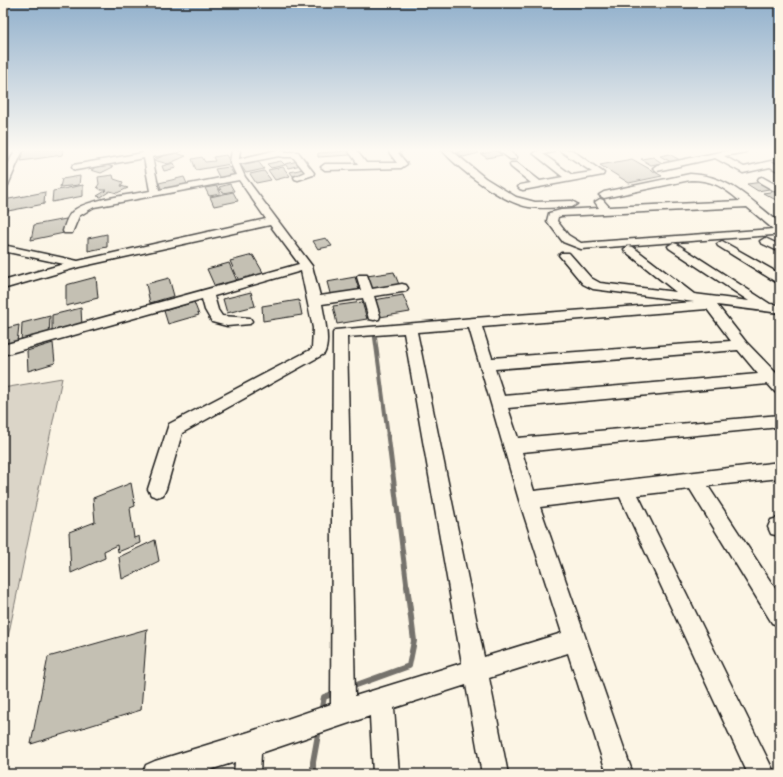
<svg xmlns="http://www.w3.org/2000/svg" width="783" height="777" font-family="'Playpen Sans',sans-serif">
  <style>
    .green { fill: #dbd5c8; stroke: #7c7872 }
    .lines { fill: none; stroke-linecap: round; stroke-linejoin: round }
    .stream-far3 { stroke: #75726c; stroke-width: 3 }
    .stream-far2 { stroke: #75726c; stroke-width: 4 }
    .stream-far1 { stroke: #75726c; stroke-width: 5 }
    .stream { stroke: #75726c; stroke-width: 6 }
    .building { fill: #c4c0b3; stroke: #1c1c1c }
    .minor-casing { stroke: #1c1c1c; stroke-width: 3 }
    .minor { fill: #fcf5e5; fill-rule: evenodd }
  </style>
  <rect width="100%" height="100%" fill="#fcf5e5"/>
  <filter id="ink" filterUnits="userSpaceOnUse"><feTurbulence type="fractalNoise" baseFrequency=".025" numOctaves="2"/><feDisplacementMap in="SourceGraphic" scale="8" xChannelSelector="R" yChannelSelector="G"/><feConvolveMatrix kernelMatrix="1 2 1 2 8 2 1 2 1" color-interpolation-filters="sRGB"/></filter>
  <g filter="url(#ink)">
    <!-- green -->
    <polygon class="green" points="62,378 3,661 3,388"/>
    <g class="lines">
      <!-- stream-far3 -->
      <polyline class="stream-far3" points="723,306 780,313"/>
      <!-- stream-far2 -->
      <polyline class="stream-far2" points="374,330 388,436"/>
      <!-- stream-far1 -->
      <polyline class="stream-far1" points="388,435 407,587"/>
      <!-- stream -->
      <g class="stream">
        <polyline points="351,687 409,666 414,641 407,586"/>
        <polyline points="321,712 324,697 335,693"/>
        <polyline points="313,774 313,762 319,729"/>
      </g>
    </g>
    <!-- building -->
    <g class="building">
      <polygon points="34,150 63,150 62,155 21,161 24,151"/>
      <polygon points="466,150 474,150 479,153 463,157 457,152"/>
      <polygon points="348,151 350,155 318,157 318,153"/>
      <polygon points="496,151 502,155 487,158 481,154"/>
      <polygon points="172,152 186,156 168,164 154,160"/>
      <polygon points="669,154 680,160 671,162 660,156"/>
      <polygon points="226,155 231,164 196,170 192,159 202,157 205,162 215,161 213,157"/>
      <polygon points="653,157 662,163 651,165 641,159"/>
      <polygon points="632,159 662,176 629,183 600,165"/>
      <polygon points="257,160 264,169 246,173 240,164"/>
      <polygon points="281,161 285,165 271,168 267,164"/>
      <polygon points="298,161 301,165 288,168 285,164"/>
      <polygon points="174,163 176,168 164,171 162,166"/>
      <polygon points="103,164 113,167 101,173 91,170"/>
      <polygon points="229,167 235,176 220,179 215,169"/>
      <polygon points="283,167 290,176 275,180 268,170"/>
      <polygon points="303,169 306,173 293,176 290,172"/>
      <polygon points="264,171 271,180 256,183 250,174"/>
      <polygon points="113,175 114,179 123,182 121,186 128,188 117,193 110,191 101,197 97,196 107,190 101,190 97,187 99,184 98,177"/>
      <polygon points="80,176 79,185 60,187 62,179"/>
      <polygon points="184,177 188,186 162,191 159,183"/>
      <polygon points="763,182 774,188 758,191 747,184"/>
      <polygon points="230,184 234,191 223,193 219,187"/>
      <polygon points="83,185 83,196 52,202 53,191"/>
      <polygon points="217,186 221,194 209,196 205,188"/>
      <polygon points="777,191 780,192 780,200 776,200 763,193"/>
      <polygon points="45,192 44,204 3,212 4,200"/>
      <polygon points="233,192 238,201 214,206 210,197"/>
      <polygon points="66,219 64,233 31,240 34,225"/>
      <polygon points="107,234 107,247 88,251 88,238"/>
      <polygon points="326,238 332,246 318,249 313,241"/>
      <polygon points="253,255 264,274 239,281 230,261"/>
      <polygon points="229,263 237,281 215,287 207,269"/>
      <polygon points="394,272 400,287 372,291 367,276"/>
      <polygon points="96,277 98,298 66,306 66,285"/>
      <polygon points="355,277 360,293 331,297 327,282"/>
      <polygon points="169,278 174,296 150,303 146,284"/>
      <polygon points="251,292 255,306 227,313 223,299"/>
      <polygon points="403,295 410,312 380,317 374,300"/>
      <polygon points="299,300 302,315 263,321 262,306"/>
      <polygon points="194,302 199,315 168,324 164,311"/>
      <polygon points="362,302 367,319 337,324 333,306"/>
      <polygon points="81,308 82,327 52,335 52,315"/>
      <polygon points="50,316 49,336 21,344 22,323"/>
      <polygon points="19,325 17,343 3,347 3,329"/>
      <polygon points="53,343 55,363 28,371 27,351"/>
      <polygon points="131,483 135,506 130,508 134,538 139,536 140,543 118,552 117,545 104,551 105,558 71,573 69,532 95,522 93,498"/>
      <polygon points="155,540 159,561 122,579 119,557"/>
      <polygon points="147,629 141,710 31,744 48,657"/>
    </g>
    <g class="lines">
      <defs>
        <g id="minor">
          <polygon points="15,150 23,150 8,185 3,188 3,175"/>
          <path d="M142 150H150V152L164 150H182L178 152 152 157 159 190 236 175 230 162 232 150H240L239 159 277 150H285V152H298L314 173 313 175 298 180 295 179 294 177 305 172 293 157H284L279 156 239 164 245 177 312 266 320 296 361 290 357 277 359 275H367L372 289 402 284 406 285 408 288 406 291 402 292 374 296 380 316 379 319 374 320 369 319 363 298 322 304C324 317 331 342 324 354L182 433 166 489 163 495 157 497 151 495 148 489 169 424 312 349 313 328 301 271 214 296 218 310 222 316 250 318 252 321 250 324 227 326 212 322 205 310 202 299 3 355V345L299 264 270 225 79 267 3 289V281L64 264 3 251V245L78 261 266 219 239 180 94 207 79 216 72 233H64L63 231C65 224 67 217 72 212 85 199 132 195 150 191L144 158 76 170 73 169 72 167 73 165 143 153Z"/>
          <polygon points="348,150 356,150 366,163 397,163 389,152 391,150 403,150 398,153 407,164 401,168 325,170 321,167 325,164 358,164"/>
          <path d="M442 150H451L485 178 516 197 535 202 572 201 577 204 572 207C558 207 543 209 529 207 503 203 459 170 442 150Z"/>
          <polygon points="498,150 507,150 517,157 516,159 510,159"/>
          <polygon points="540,150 554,150 553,152 543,154 572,175 592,172 559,150 572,150 604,173 603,175 523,190 520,189 518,187 520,185 531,183 511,167 510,165 511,163 517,163 540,181 563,177 533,153"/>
          <polygon points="730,150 747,150 746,152 724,156 744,167 771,161 780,166 780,172 770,167 743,173 715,158 657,171 653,168 657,165"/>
          <path d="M690 174C729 175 751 201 780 223V233L773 235 581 249 563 242 547 221 549 213 561 210 599 208 595 202 600 199 603 200 609 207 740 201C723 187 713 180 690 180L604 198 599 195 604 192ZM747 207 773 229 581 243 568 235 557 221 558 217 561 216Z"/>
          <polygon points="762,177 780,187 780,194 759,182 758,180 759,178"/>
          <polygon points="765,238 780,245 780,252 761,243 760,241"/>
          <polygon points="722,241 780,274 780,283 776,282 718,246 717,244"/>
          <path d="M673 243 677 244 770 304 780 305V313L717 305 746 342 777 374 780 378V394L775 392 768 384 508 408 518 438 780 415V427L522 452 534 491 780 462V478L708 486 780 596V626L772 623 690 489 638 495 775 774H748L620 497 540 507 633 774H607L568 653 489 678 508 774H482L466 685 394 708 399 774H373L370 716 261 753 260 774H234L235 762 197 774H142L146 765 155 761 249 732 331 704 333 333 335 330 474 318 694 302 593 289 583 284 559 255 561 253H569L591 278 600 283 676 292 625 251 624 249 629 246 633 247 694 294 749 301 669 248 668 246ZM707 309 731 341 492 358 482 327ZM469 328 519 500 562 633 484 657 417 332ZM404 333 462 663 355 696 347 337ZM738 350 758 374 504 396 495 369Z"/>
          <polygon points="778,518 780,518 780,536 771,534 768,527 771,520"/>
        </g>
      </defs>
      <!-- minor casing -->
      <use href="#minor" class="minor-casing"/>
      <!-- minor -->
      <use href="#minor" class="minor"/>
    </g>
  </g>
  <!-- sky -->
  <linearGradient id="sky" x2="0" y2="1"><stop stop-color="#91b0cc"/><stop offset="0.58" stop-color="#fefaf3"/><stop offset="1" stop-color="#fefaf3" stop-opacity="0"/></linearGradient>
  <rect width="783" height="259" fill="url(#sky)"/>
  <!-- margin -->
  <rect width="783" height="777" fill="none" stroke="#fcf5e5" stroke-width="16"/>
  <rect x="8" y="8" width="767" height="761" fill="none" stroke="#1c1c1c" stroke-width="1.5" filter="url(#ink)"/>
</svg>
